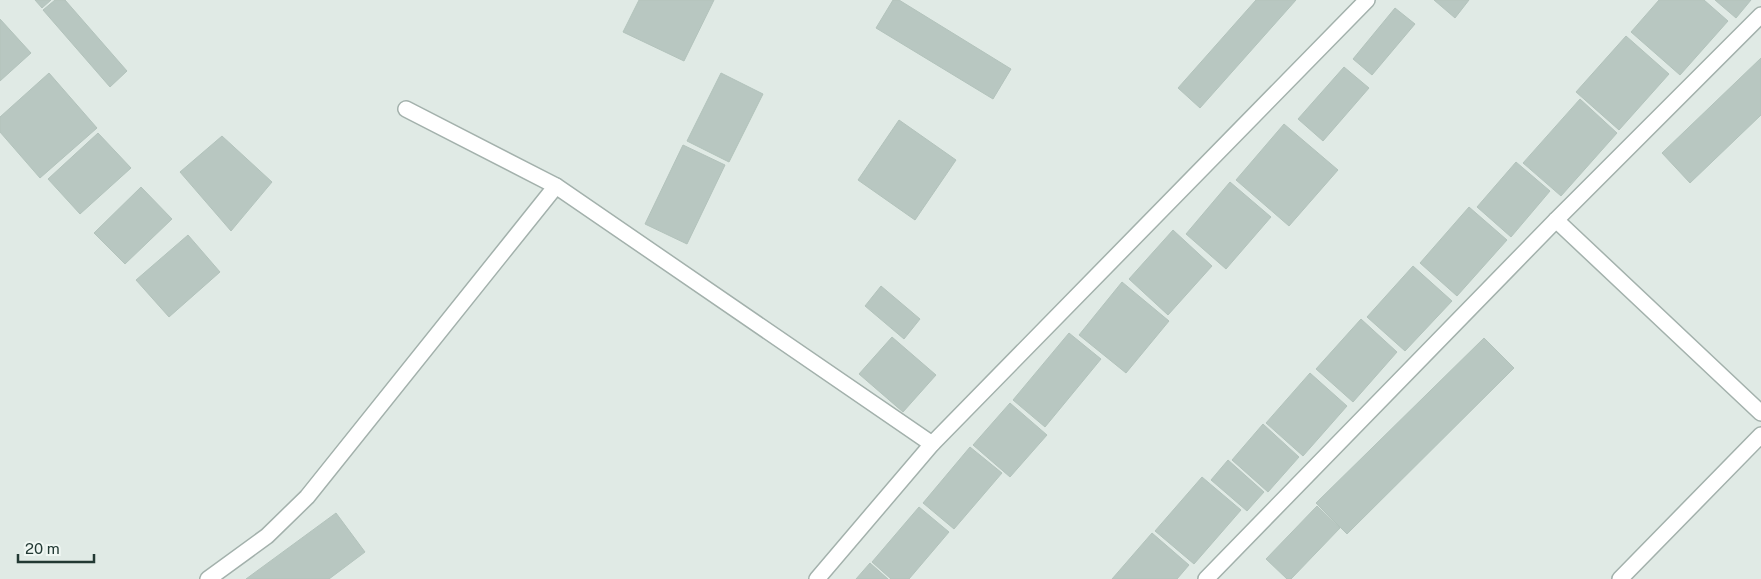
<svg xmlns="http://www.w3.org/2000/svg" width="1761" height="579" font-family="'Public Sans',sans-serif">
  <style>
    .building { fill: #b8c7c1; stroke: #b3c3bc }
    .lines { fill: none; stroke-linecap: round; stroke-linejoin: round }
    .street-casing { stroke: #a3b1ac; stroke-width: 18 }
    .street { stroke: #fff; stroke-width: 15 }
  </style>
  <rect width="100%" height="100%" fill="#e0eae5"/>
  <!-- building -->
  <g class="building">
    <polygon points="35,0 51,0 42,8"/>
    <polygon points="55,0 65,0 127,71 110,87 43,10"/>
    <polygon points="639,0 714,0 684,61 623,32"/>
    <polygon points="893,0 899,0 1011,69 993,99 876,28"/>
    <polygon points="1256,0 1296,0 1200,108 1178,88"/>
    <polygon points="1434,0 1469,0 1455,18"/>
    <polygon points="1659,0 1704,0 1728,21 1680,75 1631,32"/>
    <polygon points="1715,0 1751,0 1736,18"/>
    <polygon points="1395,8 1415,24 1372,75 1353,59"/>
    <polygon points="0,19 31,53 0,81"/>
    <polygon points="1626,36 1669,74 1619,130 1576,92"/>
    <polygon points="1761,58 1761,115 1690,183 1662,153"/>
    <polygon points="1344,67 1369,88 1323,141 1298,119"/>
    <polygon points="49,73 97,128 40,178 0,132 0,117"/>
    <polygon points="721,73 763,94 729,162 687,141"/>
    <polygon points="1580,99 1617,133 1561,196 1523,163"/>
    <polygon points="899,120 956,160 915,220 858,180"/>
    <polygon points="1284,124 1338,170 1289,226 1236,180"/>
    <polygon points="98,133 131,168 80,214 48,179"/>
    <polygon points="222,136 272,182 231,231 180,172"/>
    <polygon points="683,145 725,165 687,244 645,224"/>
    <polygon points="1516,162 1550,191 1511,237 1477,207"/>
    <polygon points="1230,182 1271,217 1226,269 1186,234"/>
    <polygon points="141,187 172,219 125,264 94,233"/>
    <polygon points="1469,207 1507,240 1457,296 1420,263"/>
    <polygon points="1173,230 1212,266 1168,315 1129,279"/>
    <polygon points="188,235 220,272 169,317 136,280"/>
    <polygon points="1413,266 1452,301 1405,351 1367,317"/>
    <polygon points="1122,282 1169,321 1126,373 1079,335"/>
    <polygon points="881,286 920,319 904,339 865,306"/>
    <polygon points="1361,319 1397,352 1353,402 1316,369"/>
    <polygon points="1069,333 1101,359 1045,427 1013,400"/>
    <polygon points="892,337 936,375 903,412 859,374"/>
    <polygon points="1484,338 1514,368 1347,534 1316,503"/>
    <polygon points="1310,373 1347,406 1303,456 1266,423"/>
    <polygon points="1010,403 1047,435 1010,477 973,445"/>
    <polygon points="1263,424 1299,457 1268,492 1232,460"/>
    <polygon points="970,447 1002,473 954,529 923,503"/>
    <polygon points="1228,460 1264,492 1247,511 1211,480"/>
    <polygon points="1202,477 1241,510 1194,564 1155,531"/>
    <polygon points="1317,506 1340,528 1291,579 1287,579 1266,559"/>
    <polygon points="919,507 949,532 909,579 891,579 872,562"/>
    <polygon points="336,513 365,552 329,579 246,579"/>
    <polygon points="1152,533 1189,565 1177,579 1112,579"/>
    <polygon points="870,563 888,579 856,579"/>
  </g>
  <g class="lines">
    <defs>
      <g id="street">
        <polyline points="406,109 556,186 932,444"/>
        <polyline points="1556,220 1761,413"/>
        <polyline points="208,579 267,536 307,497 556,186"/>
        <polyline points="817,579 932,444 1367,0"/>
        <polyline points="1206,579 1556,220 1761,15"/>
        <polyline points="1620,579 1761,435"/>
      </g>
    </defs>
    <!-- street casing -->
    <use href="#street" class="street-casing"/>
    <!-- street -->
    <use href="#street" class="street"/>
  </g>
  <!-- scale -->
  <path d="M18 554v8h76v-8" fill="none" stroke="#223933" stroke-width="2.5"/>
  <text x="25" y="554" font-size="15" fill="#223933" stroke="#f0f7f3" stroke-width="4" paint-order="stroke">20 m</text>
</svg>
